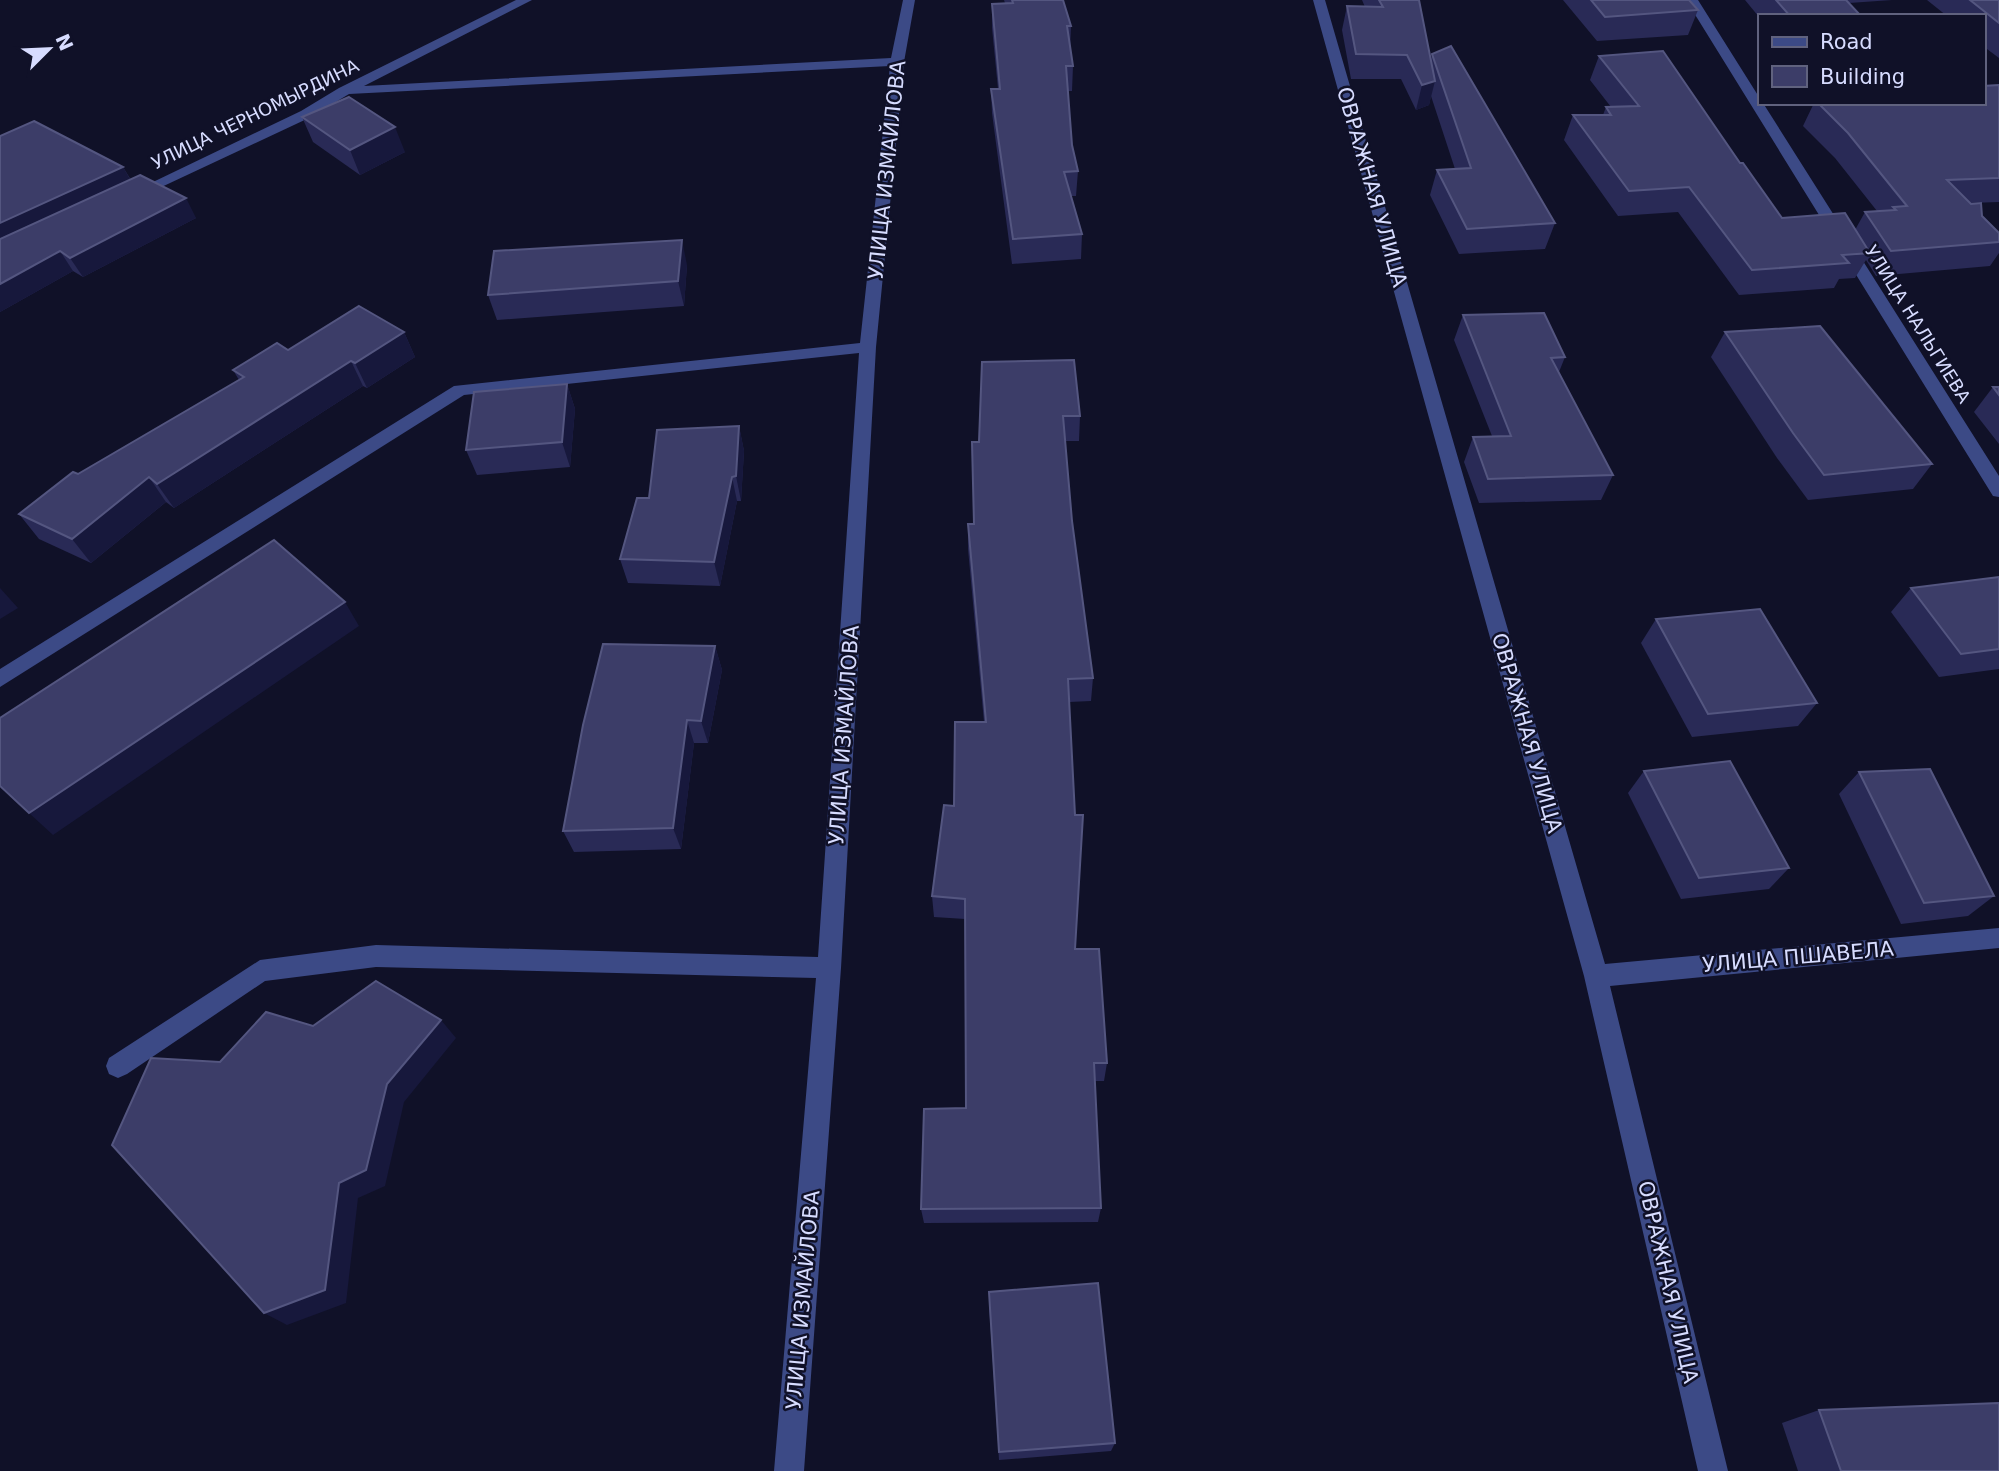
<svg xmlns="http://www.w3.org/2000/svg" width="1999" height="1471" font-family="'DejaVu Sans',sans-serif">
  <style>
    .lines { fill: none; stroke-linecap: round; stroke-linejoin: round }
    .minor { fill: #3c4a86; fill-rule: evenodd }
    .wall { fill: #292a56 }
    .shaded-wall { fill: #17183c }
    .building { fill: #3c3d68; stroke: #545680; stroke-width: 2 }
    .labels { text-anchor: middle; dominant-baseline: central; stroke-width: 5; stroke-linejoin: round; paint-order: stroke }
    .far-street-label { font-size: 18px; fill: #d7dcff; stroke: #101128 }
    .street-label { font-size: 21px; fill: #d7dcff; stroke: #101128 }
  </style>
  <rect width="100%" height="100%" fill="#101128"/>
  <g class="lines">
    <!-- minor -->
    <g class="minor">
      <polygon points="516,0 532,0 364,86 891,58 903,0 915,0 904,62 876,347 841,968 804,1471 774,1471 816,978 376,967 265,981 127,1074 118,1078 109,1074 106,1066 109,1058 260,960 376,945 818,957 859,353 464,395 0,687 0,669 454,386 860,343 890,66 349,94 311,117 138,198 128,198 126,195 301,111 339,88"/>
      <polygon points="1313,0 1325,0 1605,964 1999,928 1999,948 1610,986 1728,1471 1698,1471 1584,976"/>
      <polygon points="1686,0 1698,0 1759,97 1759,103 1763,103 1999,476 1999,497 1993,496"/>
    </g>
  </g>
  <!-- wall -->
  <g class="wall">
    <polygon points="1004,0 1063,0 1071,26 1070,50 1073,66 1072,91 1068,91 1072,145 1078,171 1076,196 1071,196 1082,234 1081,259 1012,264 992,113 991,89 998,89 992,28 992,4 1005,3"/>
    <polygon points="1362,0 1419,0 1431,59 1432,54 1555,223 1545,249 1459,254 1430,195 1437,170 1455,169 1431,96 1429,105 1416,110 1401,79 1351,79 1342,30 1347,6 1365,7"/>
    <polygon points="1563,0 1689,0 1698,10 1688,35 1597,41"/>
    <polygon points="1745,0 1892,0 1849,3 1861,16 1759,16 1759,17"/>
    <polygon points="1927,0 1999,0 1999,58 1983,46 1983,16 1947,16"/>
    <polygon points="1599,56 1740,163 1782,218 1855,230 1865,212 1877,211 1835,158 1803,126 1814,103 1983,103 1999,85 1999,202 1970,203 1999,233 1999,253 1990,266 1876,276 1866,260 1855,278 1839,279 1834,288 1739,295 1678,212 1618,216 1564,140 1573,115 1603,115 1606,107 1611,107 1590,80"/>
    <polygon points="302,117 405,152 360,175 313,142"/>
    <polygon points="0,136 123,167 131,180 196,218 83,277 73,271 0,312"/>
    <polygon points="687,265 684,306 497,320 488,295"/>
    <polygon points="1463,315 1565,357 1559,372 1613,475 1601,500 1479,503 1464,462 1473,437 1492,436 1454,340"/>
    <polygon points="404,332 415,357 367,388 363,386 174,508 166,502 91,563 39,539 19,514 78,474 239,380 233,370 288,350"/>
    <polygon points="1725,332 1932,464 1913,489 1808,500 1777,458 1711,357"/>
    <polygon points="982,362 1080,416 1079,441 1065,441 1072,521 1093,678 1091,701 1069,702 1075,949 1107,1063 1104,1081 1095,1081 1101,1208 1098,1222 924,1223 921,1209 966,1108 965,919 934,917 932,896 954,806 984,722 968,549 968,524 974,524 979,442"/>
    <polygon points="567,384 575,409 570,467 477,475 466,450"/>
    <polygon points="1993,387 1999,387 1999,444 1974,412"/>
    <polygon points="739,426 744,451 741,501 737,501 720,586 628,583 620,559 649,498"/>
    <polygon points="1999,577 1999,669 1939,677 1891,612 1911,588"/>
    <polygon points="1656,619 1817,703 1798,726 1692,737 1641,643"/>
    <polygon points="715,646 722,670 708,743 694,743 681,849 574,852 563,831"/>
    <polygon points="1644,771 1789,868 1769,889 1681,899 1628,793"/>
    <polygon points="1859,772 1994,896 1968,916 1901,924 1839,794"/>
    <polygon points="989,1304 1115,1443 1111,1451 999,1460"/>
    <polygon points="1819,1410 1999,1471 1798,1471 1782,1423"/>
  </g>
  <!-- shaded-wall -->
  <g class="shaded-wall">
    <polygon points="1435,81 1429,105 1416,110 1422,85"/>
    <polygon points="395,127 405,152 360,175 350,150"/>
    <polygon points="123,167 134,186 0,249 0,223"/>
    <polygon points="186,198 196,218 83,277 70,258"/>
    <polygon points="682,240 687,265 684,306 678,281"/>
    <polygon points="60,251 73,271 0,312 0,284"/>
    <polygon points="404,332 415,357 367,388 355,363"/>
    <polygon points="351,361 363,386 174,508 157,484"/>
    <polygon points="567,384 575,409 570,467 562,442"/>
    <polygon points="739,426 744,451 741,501 736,476"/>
    <polygon points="149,477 166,502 91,563 72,539"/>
    <polygon points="732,477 737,501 720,586 714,562"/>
    <polygon points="0,588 18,608 0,619"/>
    <polygon points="345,602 359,626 53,835 29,813"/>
    <polygon points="715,646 722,670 708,743 701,721"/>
    <polygon points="687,720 694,743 681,849 673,828"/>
    <polygon points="441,1020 456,1038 404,1102 385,1186 358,1198 346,1303 287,1325 264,1313 339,1183 387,1084"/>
  </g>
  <!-- building -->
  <g class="building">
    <polygon points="1012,0 1063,0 1071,26 1067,26 1073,66 1066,66 1072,145 1078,171 1064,172 1082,234 1013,239 991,89 1000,89 992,4 1013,3"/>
    <polygon points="1379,0 1419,0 1435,81 1422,85 1407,55 1356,54 1347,6 1383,7"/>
    <polygon points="1591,0 1689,0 1698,10 1605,17"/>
    <polygon points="1776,0 1846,0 1861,16 1790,16"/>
    <polygon points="1970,0 1999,0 1999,23"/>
    <polygon points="1451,46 1555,223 1467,229 1437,170 1471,168 1432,54"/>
    <polygon points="1663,51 1740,163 1743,163 1782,218 1845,213 1870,253 1842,255 1849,263 1752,270 1689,187 1629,191 1573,115 1611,115 1606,107 1639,106 1599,56"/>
    <polygon points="1999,85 1999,178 1947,180 1971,204 1981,203 1982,216 1999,233 1999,242 1891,251 1865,212 1896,210 1893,207 1907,206 1848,133 1818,103 1983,103 1983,86"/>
    <polygon points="349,97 395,127 350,150 302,117"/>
    <polygon points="34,121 123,167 0,223 0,136"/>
    <polygon points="140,175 186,198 70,258 60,251 0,284 0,239"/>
    <polygon points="682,240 678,281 488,295 494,251"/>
    <polygon points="359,306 404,332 355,363 351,361 157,484 149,477 72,539 19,514 73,472 78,474 244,377 233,370 277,343 288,350"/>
    <polygon points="1544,313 1565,357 1551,358 1613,475 1488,479 1473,437 1511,436 1463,315"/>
    <polygon points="1820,326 1932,464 1824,475 1793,433 1725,332"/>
    <polygon points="1074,360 1080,416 1063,416 1072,521 1093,678 1068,679 1075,815 1083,815 1075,949 1099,949 1107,1063 1094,1063 1101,1208 921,1209 924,1109 966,1108 965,899 932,896 944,805 954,806 955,722 986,722 968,524 974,524 972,442 979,442 982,362"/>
    <polygon points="567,384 562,442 466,450 474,392"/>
    <polygon points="1993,387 1999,387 1999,395"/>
    <polygon points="739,426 736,476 732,477 714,562 620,559 637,498 649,498 657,430"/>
    <polygon points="274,540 345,602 29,813 0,786 0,718"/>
    <polygon points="1999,577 1999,649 1961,654 1911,588"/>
    <polygon points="1760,609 1817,703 1708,714 1656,619"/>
    <polygon points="603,644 715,646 701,721 687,720 673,828 563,831 583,725"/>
    <polygon points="1730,761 1789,868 1699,878 1644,771"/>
    <polygon points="1930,769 1994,896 1924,903 1859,772"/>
    <polygon points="376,981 441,1020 387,1084 366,1170 339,1183 325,1290 264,1313 112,1145 151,1058 220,1062 266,1012 313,1026"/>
    <polygon points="1098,1283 1115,1443 999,1452 989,1292"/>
    <polygon points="1999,1403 1999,1471 1841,1471 1819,1410"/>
  </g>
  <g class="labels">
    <!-- far-street labels -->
    <g class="far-street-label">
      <text transform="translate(255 114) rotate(-26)">УЛИЦА ЧЕРНОМЫРДИНА</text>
      <text transform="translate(1918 324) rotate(58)">УЛИЦА НАЛЬГИЕВА</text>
    </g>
    <!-- street labels -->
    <g class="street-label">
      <text transform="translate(887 170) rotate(-84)">УЛИЦА ИЗМАЙЛОВА</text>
      <text transform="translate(1372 187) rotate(74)">ОВРАЖНАЯ УЛИЦА</text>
      <text transform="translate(1527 733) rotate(74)">ОВРАЖНАЯ УЛИЦА</text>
      <text transform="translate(844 735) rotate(-86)">УЛИЦА ИЗМАЙЛОВА</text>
      <text transform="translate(1798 957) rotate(-5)">УЛИЦА ПШАВЕЛА</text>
      <text transform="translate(1668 1282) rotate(77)">ОВРАЖНАЯ УЛИЦА</text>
      <text transform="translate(803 1300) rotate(-85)">УЛИЦА ИЗМАЙЛОВА</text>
    </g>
  </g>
  <!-- legend -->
  <rect x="1758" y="14" width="228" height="91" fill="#101128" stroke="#60627e" stroke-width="2"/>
  <rect x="1772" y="37" width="35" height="10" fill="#3c4a86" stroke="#60627e" stroke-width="2"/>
  <text x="1820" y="49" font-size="21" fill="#d7dcff">Road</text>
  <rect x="1772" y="66" width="35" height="21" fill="#3c3d68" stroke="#60627e" stroke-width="2"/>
  <text x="1820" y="84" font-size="21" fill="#d7dcff">Building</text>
  <!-- north arrow -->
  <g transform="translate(49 49) rotate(66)" stroke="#101128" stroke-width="5" paint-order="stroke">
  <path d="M0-5L12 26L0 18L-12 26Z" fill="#d7dcff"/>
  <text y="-10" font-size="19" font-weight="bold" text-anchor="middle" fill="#d7dcff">N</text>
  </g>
</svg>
